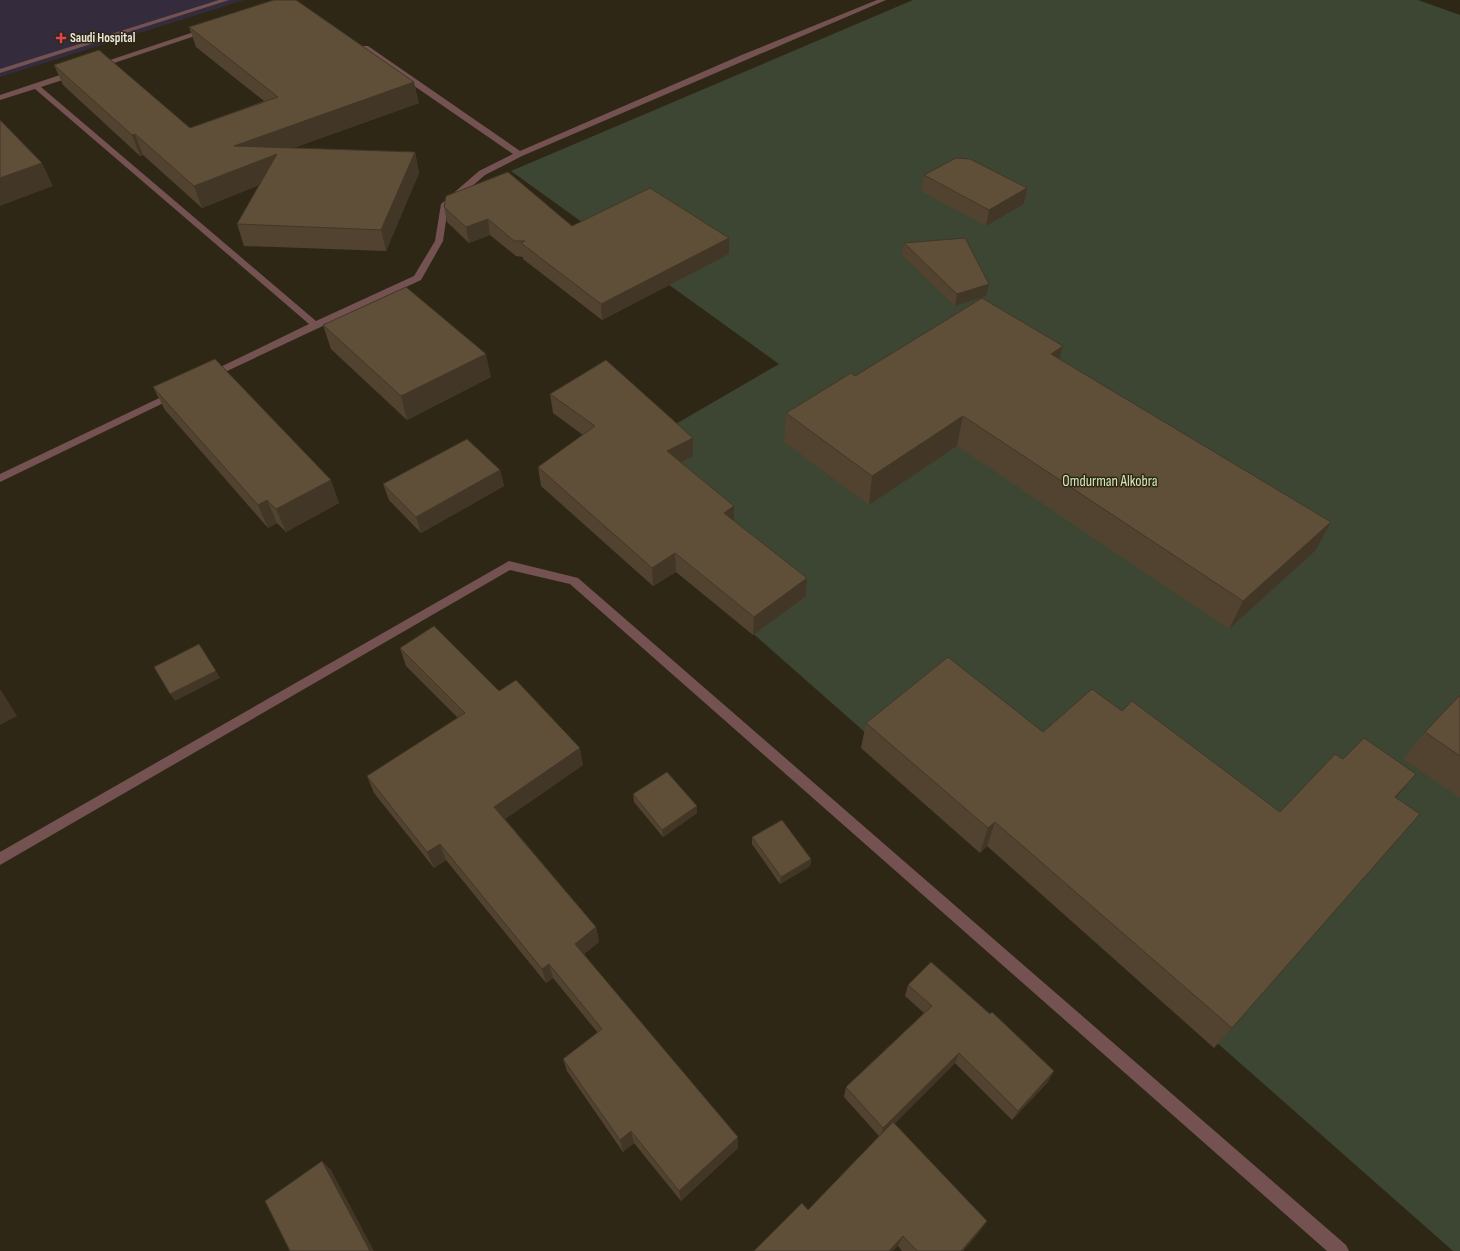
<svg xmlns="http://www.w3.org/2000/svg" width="1460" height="1251" font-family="'Sofia Sans Condensed',sans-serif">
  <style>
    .medical { fill: #342c3c }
    .green { fill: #3c4632 }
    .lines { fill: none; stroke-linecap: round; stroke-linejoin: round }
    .minor { fill: #745252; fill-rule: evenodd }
    .wall { fill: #524330 }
    .shaded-wall { fill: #423727 }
    .building { fill: #5f4e38; stroke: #423727 }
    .health-dot { fill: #e0444e; stroke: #2f2716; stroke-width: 1.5 }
    .labels { text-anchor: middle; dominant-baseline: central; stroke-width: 3; stroke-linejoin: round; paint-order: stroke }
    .far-poi-label { font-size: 13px; font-weight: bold; fill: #e8e4d9; stroke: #2f2716; text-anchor: start }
    .park-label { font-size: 15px; fill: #d2eab8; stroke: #2f2716 }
  </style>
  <rect width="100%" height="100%" fill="#2f2716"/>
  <!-- medical -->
  <polygon class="medical" points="0,0 244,0 0,77"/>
  <!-- green -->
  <polygon class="green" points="913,0 1418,0 1460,15 1460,1251 1453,1251 579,480 779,364 511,171"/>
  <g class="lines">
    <!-- minor -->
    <g class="minor">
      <polygon points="219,0 229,0 0,73 0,69"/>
      <polygon points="877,0 886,0 522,156 485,175 448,207 443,241 421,280 210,379 205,376 206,374 309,324 35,89 0,100 0,95 72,71 78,71 78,75 41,87 316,321 414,276 435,241 441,204 479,171 513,154 362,50 362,46 368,46 520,151 744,54"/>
      <polygon points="203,29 209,29 210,31 99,68 96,68 92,66"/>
      <polygon points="174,391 178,392 179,394 178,396 0,482 0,474"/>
      <polygon points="509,561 578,578 1346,1245 1349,1251 1327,1251 570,584 510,570 0,865 0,852"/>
    </g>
  </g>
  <!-- wall -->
  <g class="wall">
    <polygon points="189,27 419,103 293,148 415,152 419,173 386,251 244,246 237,224 259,185 202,208 143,155 140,156 63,85 54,65 190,128 264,101 196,47"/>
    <polygon points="924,175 1027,188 1024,204 986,226 921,191"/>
    <polygon points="444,207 572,226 729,254 602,320 523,259 523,257 516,256 490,235 469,243 447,222"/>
    <polygon points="904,243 986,296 955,306 902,255"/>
    <polygon points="323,325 491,377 407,420 331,349"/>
    <polygon points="1059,359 1315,551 1229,629 957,446 869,505 784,442 786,413 855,376"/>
    <polygon points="153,387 339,503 286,532 277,523 268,528 165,410"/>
    <polygon points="550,394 693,438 693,456 681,463 734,506 734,520 806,596 753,635 676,572 653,586 541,486 538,467 583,435 553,413"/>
    <polygon points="500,470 504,486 421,533 389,500 383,484"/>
    <polygon points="400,648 499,691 583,765 505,819 596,927 599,942 584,954 738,1148 681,1201 634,1143 623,1152 567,1071 563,1059 598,1033 553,978 546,983 446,860 434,868 374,793 367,776 458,718 406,666"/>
    <polygon points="1460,695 1460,798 1403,759 1425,732"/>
    <polygon points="1122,711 1280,812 1396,797 1232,1028 1214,1048 987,846 980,853 861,748 866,723 1043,732"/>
    <polygon points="633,794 697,813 663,837 634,802"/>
    <polygon points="752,837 811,859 810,866 780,884 752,844"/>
    <polygon points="908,985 1048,1082 1012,1120 955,1063 894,1124 987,1221 979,1232 963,1251 902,1251 898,1246 808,1210 879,1136 844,1097 846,1087 924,1013 905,996"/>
  </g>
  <!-- shaded-wall -->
  <g class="shaded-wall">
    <polygon points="414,82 419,103 241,167 234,146"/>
    <polygon points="135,134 143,155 140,156 132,135"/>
    <polygon points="415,152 419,173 386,251 381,230"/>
    <polygon points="277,154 284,175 202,208 194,186"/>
    <polygon points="42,163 53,186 0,206 0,178"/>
    <polygon points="1027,188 1024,204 986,226 989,210"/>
    <polygon points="488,219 490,235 469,243 466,227"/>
    <polygon points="729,238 729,254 602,320 601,304"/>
    <polygon points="989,284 986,296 955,306 957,294"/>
    <polygon points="1063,346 1055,375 1051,354"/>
    <polygon points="486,354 491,377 407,420 401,396"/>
    <polygon points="963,416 957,446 869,505 872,476"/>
    <polygon points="693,438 693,456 668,469 667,451"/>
    <polygon points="500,470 504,486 421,533 416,517"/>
    <polygon points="331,480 339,503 286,532 276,509"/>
    <polygon points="267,500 277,523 268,528 258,505"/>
    <polygon points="734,506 734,525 724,513"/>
    <polygon points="1331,522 1315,551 1229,629 1243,601"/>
    <polygon points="675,553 676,572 653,586 652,568"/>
    <polygon points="807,578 806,596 753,635 754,617"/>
    <polygon points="216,671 220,678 175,701 170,694"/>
    <polygon points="0,689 17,716 0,725"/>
    <polygon points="580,748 583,765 499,823 494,807"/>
    <polygon points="1416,774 1395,799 1395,797"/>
    <polygon points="697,806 697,813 663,837 662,830"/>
    <polygon points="995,822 987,846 980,853 988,828"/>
    <polygon points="440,844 446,860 434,868 427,852"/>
    <polygon points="811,859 810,866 780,884 781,877"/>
    <polygon points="596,927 599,942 579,958 575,944"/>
    <polygon points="549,964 553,978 546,983 542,969"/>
    <polygon points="959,1053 955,1063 880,1138 883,1128"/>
    <polygon points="1054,1071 1048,1082 1012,1120 1018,1111"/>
    <polygon points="631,1131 634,1143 623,1152 620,1140"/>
    <polygon points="738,1137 738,1148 681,1201 679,1191"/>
    <polygon points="322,1161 331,1170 374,1251 370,1251"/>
    <polygon points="987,1221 979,1232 963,1251 961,1251"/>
    <polygon points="903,1236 898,1246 893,1251 889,1251"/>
  </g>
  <!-- building -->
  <g class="building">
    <polygon points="274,0 296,0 414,82 234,146 415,152 381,230 237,224 277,154 194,186 135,134 132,135 54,65 99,50 190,128 278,97 189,27"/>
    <polygon points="0,120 42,163 0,178"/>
    <polygon points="956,158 970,159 1027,188 989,210 924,175"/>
    <polygon points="508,172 572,226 650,188 729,238 601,304 521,243 525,241 514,241 488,219 466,227 444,207 446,196"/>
    <polygon points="965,238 989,284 957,294 904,243"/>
    <polygon points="406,287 486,354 401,396 323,325"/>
    <polygon points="982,298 1063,346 1051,354 1331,522 1243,601 963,416 872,476 786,413 851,373 855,376"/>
    <polygon points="215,359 331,480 276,509 267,500 258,505 153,387"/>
    <polygon points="606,360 693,438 667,451 734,506 724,513 807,578 754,617 675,553 652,568 538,467 595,426 550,394"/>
    <polygon points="467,439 500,470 416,517 383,484"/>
    <polygon points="434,626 499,691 516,680 580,748 494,807 596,927 575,944 738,1137 679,1191 631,1131 620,1140 563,1059 602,1029 549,964 542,969 440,844 427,852 367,776 465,713 400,648"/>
    <polygon points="199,644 216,671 170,694 154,667"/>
    <polygon points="948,657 1043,732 1092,689 1122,711 1132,701 1280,812 1335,754 1343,759 1364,738 1416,774 1395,797 1420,814 1232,1028 995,822 988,828 866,723"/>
    <polygon points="1460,695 1460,756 1425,732"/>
    <polygon points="667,772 697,806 662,830 633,794"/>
    <polygon points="782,820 811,859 781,877 752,837"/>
    <polygon points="931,962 990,1014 992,1012 1054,1071 1018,1111 959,1053 883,1128 846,1087 932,1006 908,985"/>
    <polygon points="893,1122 987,1221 961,1251 917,1251 903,1236 889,1251 754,1251 802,1203 808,1210"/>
    <polygon points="322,1161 370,1251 290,1251 265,1201"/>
  </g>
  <!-- markers -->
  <path class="health-dot" d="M59 32h4v4h4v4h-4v4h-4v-4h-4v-4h4z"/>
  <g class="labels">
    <!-- far-poi labels -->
    <g class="far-poi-label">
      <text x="70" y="38">Saudi Hospital</text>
    </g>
    <!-- park labels -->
    <g class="park-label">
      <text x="1110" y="481">Omdurman Alkobra</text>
    </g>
  </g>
</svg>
